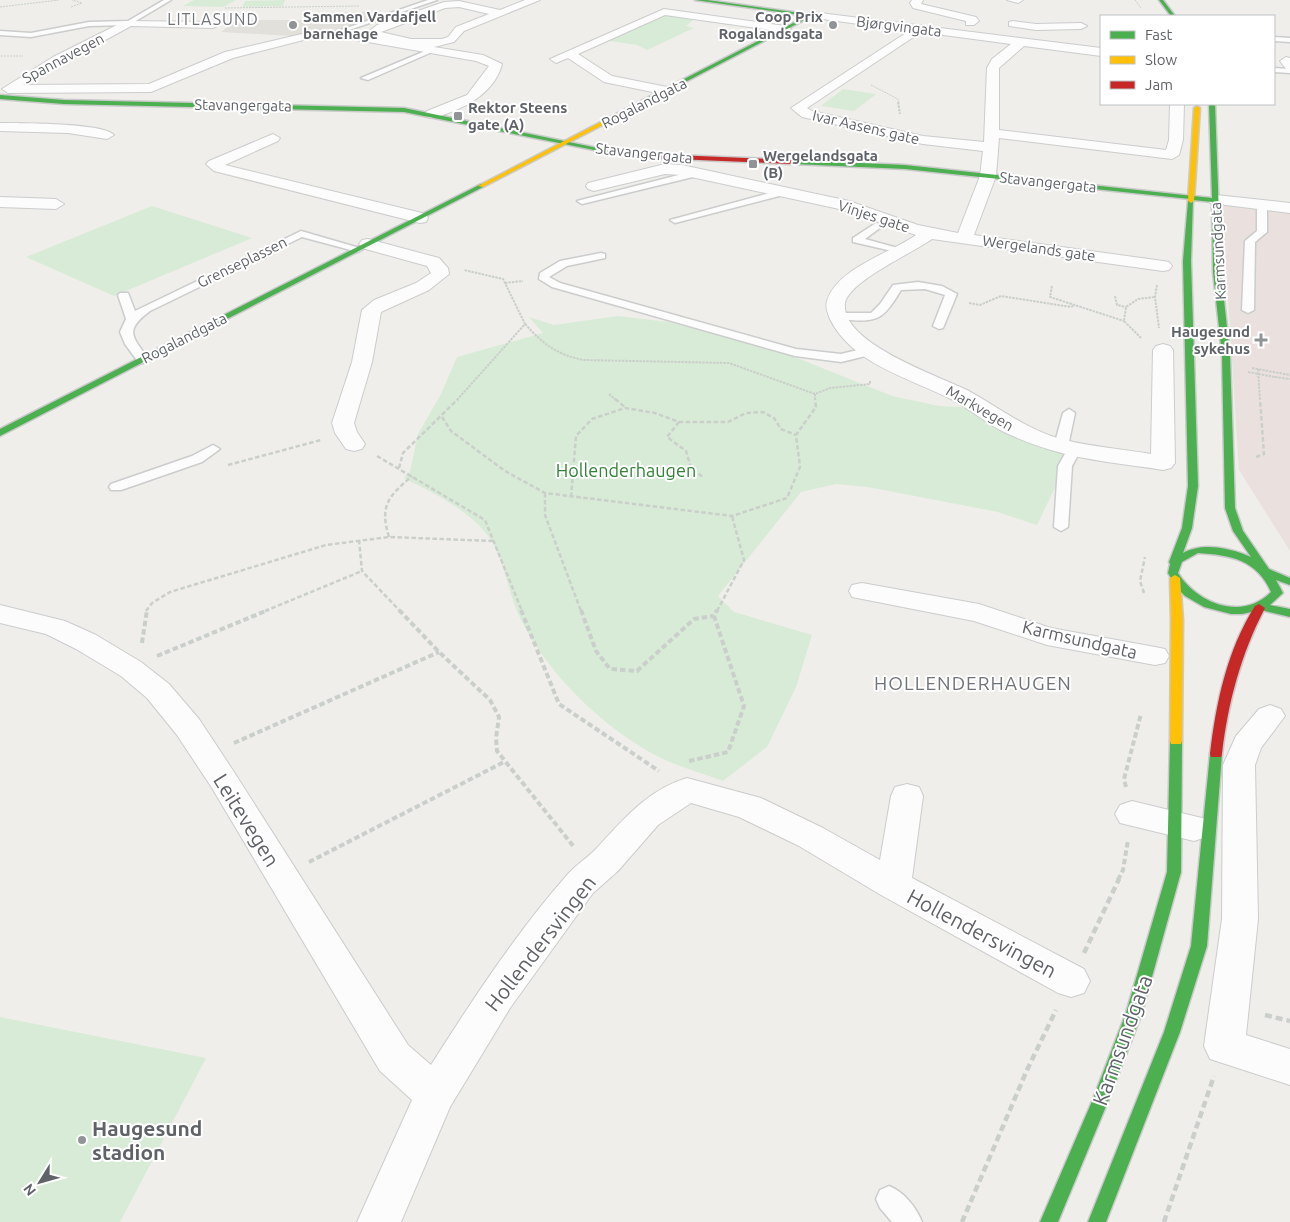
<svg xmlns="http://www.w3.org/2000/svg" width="1290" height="1222" font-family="Ubuntu,sans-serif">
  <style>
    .education { fill: #e2e0da }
    .medical { fill: #eae0de }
    .green { fill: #d8ebd6 }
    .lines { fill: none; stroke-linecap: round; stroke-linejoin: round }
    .lane-casing { stroke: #cbcccc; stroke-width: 3 }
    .street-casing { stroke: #cbcccc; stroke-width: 2 }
    .fast-casing { stroke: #cacacb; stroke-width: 3 }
    .slow-casing { stroke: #cacacb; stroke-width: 3 }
    .jam-casing { stroke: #cacacb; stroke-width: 3 }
    .path-far4 { stroke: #cacfcc; stroke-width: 1; stroke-dasharray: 2 1; stroke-linecap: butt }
    .path-far3 { stroke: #cacfcc; stroke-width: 2; stroke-dasharray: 2.5 1; stroke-linecap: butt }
    .path-far2 { stroke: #cacfcc; stroke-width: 2.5; stroke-dasharray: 4.5 2.5; stroke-linecap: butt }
    .path-far1 { stroke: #cacfcc; stroke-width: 4; stroke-dasharray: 5.5 3; stroke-linecap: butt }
    .path { stroke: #cacfcc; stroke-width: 4.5; stroke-dasharray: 7 4; stroke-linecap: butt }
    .lane { fill: #fdfcfc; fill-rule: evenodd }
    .street { fill: #fdfcfc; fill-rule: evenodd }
    .fast { fill: #4caf50; fill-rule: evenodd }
    .slow { fill: #ffc107; fill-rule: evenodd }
    .jam { fill: #c62828; fill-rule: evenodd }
    .path-bridge { stroke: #cacfcc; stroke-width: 2; stroke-dasharray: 2.5 1; stroke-linecap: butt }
    .poi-dot { fill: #919496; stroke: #fff; stroke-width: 2 }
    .labels { text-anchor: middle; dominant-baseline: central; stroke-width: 4; stroke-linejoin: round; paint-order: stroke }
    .far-poi-label { font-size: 15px; font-weight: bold; fill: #5f6368; stroke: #fff; text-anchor: start }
    .far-street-label { font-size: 15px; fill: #5f6368; stroke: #fff }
    .far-neighbourhood-label { font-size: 16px; letter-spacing: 1px; fill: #70757a; stroke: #fff }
    .park-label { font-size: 18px; fill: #348238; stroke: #fff }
    .street-label { font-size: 18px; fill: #5f6368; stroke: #fff }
    .neighbourhood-label { font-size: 19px; letter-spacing: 1px; fill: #70757a; stroke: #fff }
    .near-street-label { font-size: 21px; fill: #5f6368; stroke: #fff }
    .near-poi-label { font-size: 21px; font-weight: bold; fill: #5f6368; stroke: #fff; text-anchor: start }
  </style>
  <rect width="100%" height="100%" fill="#efeeea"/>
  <!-- education -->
  <polygon class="education" points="322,12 370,12 379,15 343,29 292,36 221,32 236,20 318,20"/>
  <!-- medical -->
  <polygon class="medical" points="1222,202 1290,210 1290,551 1239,470"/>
  <!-- green -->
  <g class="green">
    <polygon points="194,0 236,0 223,7 183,6"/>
    <polygon points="285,0 283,6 242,7 245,1"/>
    <polygon points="669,15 693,20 686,26 694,28 647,50 637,45 603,40 657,16"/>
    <polygon points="843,89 876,94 854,111 821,106"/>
    <polygon points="152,206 252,238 114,296 26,257"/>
    <path d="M618 316 668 322 719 335 797 358 892 396 939 406 977 408 1009 428 1068 456 1064 469 1037 525 998 512 868 487 836 484 801 492 718 596 734 612 812 635 796 687 767 747 723 781C702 773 679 767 659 757 604 729 549 675 521 620 509 596 506 569 494 545 476 513 435 494 404 478L410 471 418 434 441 394 457 357 543 333 529 317 554 325Z"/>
    <polygon points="0,1017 206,1058 120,1222 0,1222"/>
  </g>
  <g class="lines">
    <defs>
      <g id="lane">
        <polygon points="164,0 171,0 129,25 89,26 31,37 0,35 0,31 31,33 89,22 128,21"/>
        <polygon points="428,0 437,0 337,34 332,33"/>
        <polygon points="1274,37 1290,38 1290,42 1274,41"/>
        <polygon points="430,49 432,52 368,80 361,78"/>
        <polygon points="1274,68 1290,69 1290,73 1274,72"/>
        <polygon points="698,170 703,173 701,175 582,204 577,201"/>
        <polygon points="784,189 787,190 787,194 675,223 670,220"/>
        <polygon points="1262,202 1267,205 1267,232 1255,242 1254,310 1248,313 1242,310 1245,241 1257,231 1257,205"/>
        <polygon points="876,223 884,225 865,239 905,250 905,254 853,242 853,238"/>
        <path d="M301 231 363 249 358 252 302 237 150 311C123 331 133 337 149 360L147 363H139L125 344 120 332 126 319 118 295 120 293H128L135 311Z"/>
        <polygon points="601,253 605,254 605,258 567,266 549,277 560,283 796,349 841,354 870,347 876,351 874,354 841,362 795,356 552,287 539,279 540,273 560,261"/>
        <path d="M918 282 942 286 957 294 943 328 939 329 933 326 945 295 925 289 901 290C886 314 881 323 851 320 844 320 837 321 832 316L838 313H871L880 304 893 285Z"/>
        <polygon points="1069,409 1075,413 1068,446 1061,450 1056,449 1054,446 1063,413"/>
        <polygon points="1075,444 1082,448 1072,466 1068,527 1061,531 1054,527 1058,466 1070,445"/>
        <polygon points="213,445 220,449 202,462 121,490 111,490 109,487 111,484 192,456"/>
        <path d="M889 1186C904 1192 916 1207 922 1222H892L880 1208 876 1199 880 1190Z"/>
      </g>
      <g id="street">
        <path d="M525 0H540L464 31 454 42 434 47 483 55 502 64C494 95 461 111 432 118L427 117 425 114 427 111 467 95 489 66 476 61 345 38 319 36 233 58 151 92 8 93 2 89 53 57 125 21 213 22 219 25 213 28 131 26 23 85 149 84 225 52 319 30 370 36 367 33 377 25 444 2 459 1 500 10ZM459 7 489 14 456 27 448 37 442 39H411L381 32 445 8Z"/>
        <polygon points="912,0 923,0 921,4 976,17 979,21 974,25 966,25 966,21 913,8 910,3"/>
        <polygon points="1007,0 1023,0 1018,3"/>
        <polygon points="664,9 785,26 791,29 785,32 665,15 578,54 612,76 672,88 674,91 667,95 604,82 568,58 556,63 550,59"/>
        <path d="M812 12 1101 48V56L1024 46 999 68V130L1166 150 1169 140 1170 104H1184L1183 140 1179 155 1172 159 999 138 996 176 974 235 1163 261 1169 262 1172 266 1169 270 1163 271 932 239C913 253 849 281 845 303 840 343 939 376 967 390 1000 408 1028 431 1065 440 1093 447 1123 449 1151 454L1153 350 1156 346 1163 344 1170 346 1173 350 1175 463 1171 468 1163 470C1127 464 1087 461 1051 450 1034 445 1018 439 1002 431 984 422 969 408 951 399 909 378 852 364 830 319 828 314 825 307 827 301 837 268 889 254 916 235L844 210 682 175 665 174 594 191 588 189 586 186 588 183 665 164 682 165 849 201 918 225 958 233 980 176 983 151 923 144 802 117 791 108 909 31 808 17V13ZM921 32 1011 44 992 59 987 68 984 142 923 136 812 111 807 108Z"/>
        <polygon points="1013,21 1036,24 1081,23 1087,26 1081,29 1036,30 1009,26 1009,22"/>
        <polygon points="1286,57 1290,58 1290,70 1286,69 1280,61"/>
        <path d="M0 123C18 123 105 123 114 135L107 139 68 133 0 131Z"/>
        <polygon points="273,134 280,138 278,141 225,165 426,214 428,218 426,222 420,223 214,171 206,164 209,161"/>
        <polygon points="1216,195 1290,203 1290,213 1210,203 1208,200"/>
        <polygon points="0,197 56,199 64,204 56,209 0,207"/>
        <polygon points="368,239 439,258 448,268 449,274 429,290 381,312 372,362 354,423 357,432 365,444 362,449 354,451 346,449 335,433 332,423 352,362 362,310 374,300 416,283 431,273 427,266 362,248 359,244 362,240"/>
        <polygon points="862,583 979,604 1051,628 1155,647 1165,649 1169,656 1165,663 1155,665 1047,645 974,621 852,597 849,591 852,585"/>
        <path d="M0 605 65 621 96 635 141 662 169 684 199 719 234 772 408 1045 431 1065C473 999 516 933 568 874 576 865 587 858 596 849 623 820 647 790 687 778L761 798 823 828 880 860 891 796 895 787 907 784 919 787 923 796 912 878 1084 969 1090 981 1084 993 1071 997 1058 993 881 895 799 846 739 817 691 803 658 825 618 871 593 893 510 1008 450 1107 401 1222H357L412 1100 380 1071 212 788 177 735 147 698 121 676 76 649 46 634 0 623Z"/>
        <polygon points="1270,705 1281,709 1285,716 1261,748 1255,765 1258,919 1246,1035 1290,1049 1290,1085 1210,1059 1204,1046 1222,919 1223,765 1236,736 1259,709"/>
        <polygon points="1132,801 1206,819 1211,828 1206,837 1194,841 1120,823 1115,814 1120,805"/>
      </g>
      <g id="fast">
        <polygon points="695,0 707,0 814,15 647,102 643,102 643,100 807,16"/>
        <polygon points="1159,0 1163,0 1175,16 1171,16"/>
        <polygon points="0,95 64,100 404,108 617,152 614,154 404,112 64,104 0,99"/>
        <path d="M1209 104H1215L1221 272 1230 355 1235 508 1243 531 1269 569 1290 578V585L1276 580 1283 593 1270 605 1290 609V617L1261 610 1242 614H1231L1204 607 1185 596 1177 588 1168 573 1170 564 1169 562 1182 528 1188 486 1183 261 1188 201 1190 199 905 169 794 164 791 162 794 160 905 165 1212 198ZM1193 200 1212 202 1213 272 1222 355 1225 508 1233 531 1251 557C1230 548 1203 542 1183 553L1192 528 1198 486 1191 261ZM1198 553C1231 555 1257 560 1271 592 1242 621 1198 604 1178 573L1182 562Z"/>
        <polygon points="481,184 483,185 483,187 0,436 0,429"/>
        <polygon points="1176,736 1181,738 1182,741 1181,872 1142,1013 1109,1099 1058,1222 1040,1222 1093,1099 1126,1013 1167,872 1170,741 1171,738"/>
        <polygon points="1216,749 1221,751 1222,754 1207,946 1180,1032 1106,1222 1088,1222 1164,1032 1191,946 1210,754 1211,751"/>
      </g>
      <g id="slow">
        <polygon points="645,99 647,102 483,187 478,186"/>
        <polygon points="1197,106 1200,108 1194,201 1191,203 1188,201 1194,108"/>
        <polygon points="1175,575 1180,578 1183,620 1182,741 1181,744 1171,744 1170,741 1171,620 1170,578"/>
      </g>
      <g id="jam">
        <polygon points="614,150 651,154 794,160 797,162 794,164 651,158 612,153 612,151"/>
        <path d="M1259 604 1265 608C1241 654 1228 702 1222 754L1221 757H1211L1210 754C1216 703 1227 650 1255 606Z"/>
      </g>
    </defs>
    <!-- lane casing -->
    <use href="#lane" class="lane-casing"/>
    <!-- street casing -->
    <use href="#street" class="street-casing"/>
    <!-- fast casing -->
    <use href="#fast" class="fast-casing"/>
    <!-- slow casing -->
    <use href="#slow" class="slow-casing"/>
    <!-- jam casing -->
    <use href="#jam" class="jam-casing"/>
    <!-- path-far4 -->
    <g class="path-far4">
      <polyline points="1135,0 1141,8"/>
      <polyline points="0,7 59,0"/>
      <polyline points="71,7 82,3 72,0"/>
      <polyline points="225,8 359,6"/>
      <polyline points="1,56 23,56"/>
      <polyline points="871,85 898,99 899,103"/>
    </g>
    <!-- path-far3 -->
    <g class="path-far3">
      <polyline points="898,102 900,114"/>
      <polyline points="505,283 523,281"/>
      <polyline points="1157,285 1155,297 1159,328"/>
      <polyline points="1052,286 1050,297 1124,321"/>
      <polyline points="1115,296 1117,305 1126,307"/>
      <polyline points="969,303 980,305 1001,296 1071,307 1075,305"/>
      <path d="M525 324C543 344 557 355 584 360L729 363 815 394 830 388 870 384V380"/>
      <polyline points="1141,338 1124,321 1126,307 1138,299 1155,297"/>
      <polyline points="1252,368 1290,375"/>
      <polyline points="1258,369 1260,400"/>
      <polyline points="1275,377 1290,379"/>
      <polyline points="609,394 616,400"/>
      <polyline points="815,394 815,400"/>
      <polyline points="457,400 525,324 503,279 464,270"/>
    </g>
    <!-- path-far2 -->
    <g class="path-far2">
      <polyline points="615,399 625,407"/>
      <polyline points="442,417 451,431 505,471 545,493 732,516 787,498 800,467 796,435 816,407 815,399"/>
      <polyline points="679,422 667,437 686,451 691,468 703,477"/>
      <polyline points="377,456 485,520 522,611"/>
      <polyline points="1256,457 1264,454 1260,399"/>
      <polyline points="228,465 321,440"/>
      <polyline points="399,468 403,453 458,399"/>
      <polyline points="545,493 545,515 581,611"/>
      <polyline points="571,497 576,436 592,419 625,408 655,413 679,422 728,422 746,413 763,412 774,418 781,429 796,435"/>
      <path d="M389 537C379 505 389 496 412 476"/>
      <polyline points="359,540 362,571 400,611"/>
      <polyline points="1144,593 1140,581 1145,557"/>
      <polyline points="146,611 152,603 170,592 326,545 389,537 493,541"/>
      <polyline points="265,611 362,571"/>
      <polyline points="717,611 744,560 732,516"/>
    </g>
    <!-- path-far1 -->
    <g class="path-far1">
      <polyline points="399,610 439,652 490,700 499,717 496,738 497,751 574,847"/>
      <polyline points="521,610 559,704 659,771"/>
      <polyline points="581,610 596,651 610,669 637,671 694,619 714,616"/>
      <polyline points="142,643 147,610"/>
      <polyline points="157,656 268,610"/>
      <polyline points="234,743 439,652"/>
      <polyline points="689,761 728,752 744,706 714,616 717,610"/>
      <polyline points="1126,787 1124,779 1141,714"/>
      <polyline points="309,862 504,762"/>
      <polyline points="1118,880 1123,870 1128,840"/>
    </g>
    <!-- path -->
    <g class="path">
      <polyline points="1084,953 1119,879"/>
      <polyline points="1265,1015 1290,1021"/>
      <polyline points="962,1222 1027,1070 1056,1010"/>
      <polyline points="1164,1222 1214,1076"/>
    </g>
    <!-- lane -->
    <use href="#lane" class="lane"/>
    <!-- street -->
    <use href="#street" class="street"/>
    <!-- fast -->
    <use href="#fast" class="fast"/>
    <!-- slow -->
    <use href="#slow" class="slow"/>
    <!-- jam -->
    <use href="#jam" class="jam"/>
    <!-- path-bridge -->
    <polyline class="path-bridge" points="1248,372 1275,377"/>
  </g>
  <!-- markers -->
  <g class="poi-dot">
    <circle cx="293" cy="25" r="5"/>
    <circle cx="833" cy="25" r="5"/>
    <rect x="453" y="111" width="10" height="10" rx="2.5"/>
    <rect x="748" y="159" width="10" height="10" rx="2.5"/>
    <path d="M1258.5 332.5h5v5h5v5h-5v5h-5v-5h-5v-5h5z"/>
    <circle cx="82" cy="1140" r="5"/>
  </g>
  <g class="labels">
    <!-- far-poi labels -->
    <g class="far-poi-label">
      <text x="303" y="16">Sammen Vardafjell<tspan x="303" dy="17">barnehage</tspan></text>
      <text x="823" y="16" text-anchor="end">Coop Prix<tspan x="823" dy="17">Rogalandsgata</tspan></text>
      <text x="468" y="107">Rektor Steens<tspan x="468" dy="17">gate (A)</tspan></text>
      <text x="763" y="155">Wergelandsgata<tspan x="763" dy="17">(B)</tspan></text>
      <text x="1250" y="331" text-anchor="end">Haugesund<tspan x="1250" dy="17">sykehus</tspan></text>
    </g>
    <!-- far-street labels -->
    <g class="far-street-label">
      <text transform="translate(899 26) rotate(7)">Bjørgvingata</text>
      <text transform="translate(63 58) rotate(-28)">Spannavegen</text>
      <text transform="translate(644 103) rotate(-27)">Rogalandgata</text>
      <text transform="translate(243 105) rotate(1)">Stavangergata</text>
      <text transform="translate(866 127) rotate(13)">Ivar Aasens gate</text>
      <text transform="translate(644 153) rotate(6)">Stavangergata</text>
      <text transform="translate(1048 182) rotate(6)">Stavangergata</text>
      <text transform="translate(874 216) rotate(18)">Vinjes gate</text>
      <text transform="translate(1039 248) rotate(8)">Wergelands gate</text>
      <text transform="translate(1218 251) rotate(-93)">Karmsundgata</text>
      <text transform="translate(242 262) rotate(-26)">Grenseplassen</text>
      <text transform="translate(184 338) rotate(-27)">Rogalandgata</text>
      <text transform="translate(980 408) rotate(30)">Markvegen</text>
    </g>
    <!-- far-neighbourhood labels -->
    <g class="far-neighbourhood-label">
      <text x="213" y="19">LITLASUND</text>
    </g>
    <!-- park labels -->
    <g class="park-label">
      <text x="626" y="470">Hollenderhaugen</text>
    </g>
    <!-- street labels -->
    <g class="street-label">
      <text transform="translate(1080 639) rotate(13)">Karmsundgata</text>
    </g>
    <!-- neighbourhood labels -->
    <g class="neighbourhood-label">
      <text x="973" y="683">HOLLENDERHAUGEN</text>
    </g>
    <!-- near-street labels -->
    <g class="near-street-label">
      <text transform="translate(247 820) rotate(58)">Leitevegen</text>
      <text transform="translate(982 933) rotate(28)">Hollendersvingen</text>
      <text transform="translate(540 943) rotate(-52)">Hollendersvingen</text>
      <text transform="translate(1122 1040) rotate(-70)">Karmsundgata</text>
    </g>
    <!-- near-poi labels -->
    <g class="near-poi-label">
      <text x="92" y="1128">Haugesund<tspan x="92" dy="24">stadion</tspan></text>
    </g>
  </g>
  <!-- legend -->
  <rect x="1100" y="15" width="175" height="90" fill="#ffffff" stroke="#bfc1c3"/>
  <rect x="1110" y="31" width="25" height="8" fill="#4caf50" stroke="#bfc1c3"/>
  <text x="1145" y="40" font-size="15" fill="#5f6368">Fast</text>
  <rect x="1110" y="56" width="25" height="8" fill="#ffc107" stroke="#bfc1c3"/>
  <text x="1145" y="65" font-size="15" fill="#5f6368">Slow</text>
  <rect x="1110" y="81" width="25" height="8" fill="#c62828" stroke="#bfc1c3"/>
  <text x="1145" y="90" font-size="15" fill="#5f6368">Jam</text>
  <!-- north arrow -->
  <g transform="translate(40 1182) rotate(233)" stroke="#ffffff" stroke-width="4" paint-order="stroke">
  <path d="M0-4L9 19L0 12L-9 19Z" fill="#5f6368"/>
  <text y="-8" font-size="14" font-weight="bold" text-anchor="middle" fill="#5f6368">N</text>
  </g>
</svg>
